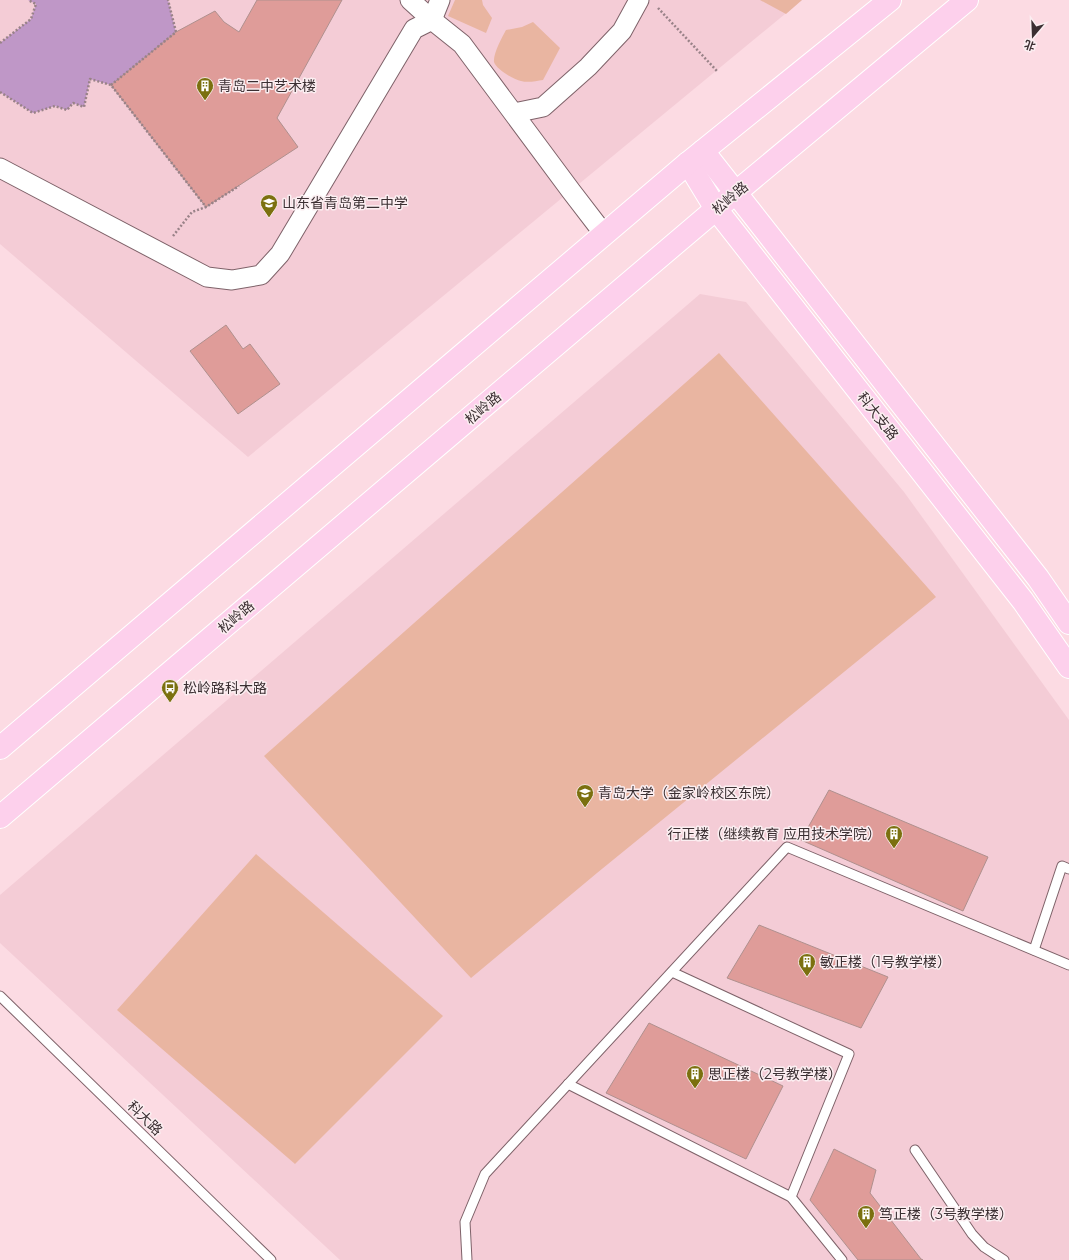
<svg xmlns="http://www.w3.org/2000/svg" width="1069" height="1260" font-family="Montserrat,'Noto Sans SC',sans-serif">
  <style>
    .built { fill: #f4ccd6 }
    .green { fill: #e9b5a1 }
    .water { fill: #bf97c7 }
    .building { fill: #df9c99; stroke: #af908e }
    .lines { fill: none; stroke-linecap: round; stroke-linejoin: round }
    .lane-casing { stroke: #7e6269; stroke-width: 11 }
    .street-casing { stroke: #7e6269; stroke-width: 21 }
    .primary-casing { stroke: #fff; stroke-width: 24 }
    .path { stroke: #998288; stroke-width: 2.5; stroke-dasharray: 2 2; stroke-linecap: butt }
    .lane { stroke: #fff; stroke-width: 9 }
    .street { stroke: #fff; stroke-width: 19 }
    .primary { stroke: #fdd0ec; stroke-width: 22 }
    .labels { text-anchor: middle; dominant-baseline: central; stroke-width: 3; stroke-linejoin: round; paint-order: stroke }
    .poi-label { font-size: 14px; fill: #3b2f32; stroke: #fbeef1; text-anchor: start }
    .street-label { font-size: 14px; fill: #3b2f32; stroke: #fbeef1 }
  </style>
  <rect width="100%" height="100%" fill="#fcdbe3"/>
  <!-- built -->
  <g class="built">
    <polygon points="0,0 802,0 248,457 0,244"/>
    <polygon points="700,294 746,302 904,492 1069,720 1069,1260 340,1260 0,943 0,895"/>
  </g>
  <!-- green -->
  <g class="green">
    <polygon points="455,0 482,0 483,5 492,18 486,33 448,16"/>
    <polygon points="760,0 802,0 786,14"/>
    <path d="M533 22 560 48 543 80C536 81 528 83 521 81 514 80 496 69 494 62 493 54 502 37 506 30L522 27Z"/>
    <polygon points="719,353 936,597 597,873 471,978 264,756"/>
    <polygon points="256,854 443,1016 295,1164 117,1010"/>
  </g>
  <!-- water -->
  <polygon class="water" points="28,0 168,0 176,32 111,85 90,79 84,107 73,103 67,110 55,106 33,113 0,92 0,43 31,19 36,4"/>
  <!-- building -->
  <g class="building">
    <polygon points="257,0 342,0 277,118 298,147 206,207 111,85 176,32 215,11 224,22 239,32"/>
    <polygon points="226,325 243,349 250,344 280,384 238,414 190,351"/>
    <polygon points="829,790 988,857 963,911 801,840"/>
    <polygon points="759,925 888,977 861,1028 727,978"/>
    <polygon points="649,1023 783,1086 746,1159 606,1093"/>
    <polygon points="834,1149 876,1170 870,1193 921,1259 923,1260 858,1260 810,1200"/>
  </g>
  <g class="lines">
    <defs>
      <g id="lane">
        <polyline points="1034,950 1062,866 1069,869"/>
        <polyline points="672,972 849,1054 791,1197"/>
        <polyline points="0,996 271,1260"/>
        <polyline points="568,1084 791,1197 842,1260"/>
        <polyline points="915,1150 972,1234 984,1247 1004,1260"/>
        <polyline points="467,1260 465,1222 485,1174 787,847 1069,965"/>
      </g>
      <g id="street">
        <polyline points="410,0 432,20 440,0"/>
        <polyline points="514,113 543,107 588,67 622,31 639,0"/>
        <polyline points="0,168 207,277 232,280 261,275 280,254 414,29 432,20 462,44 571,191 604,234"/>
      </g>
      <g id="primary">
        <polyline points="703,151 1038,578 1069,623"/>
        <polyline points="688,163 716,209 1023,601 1069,667"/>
        <polyline points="0,748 688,163 890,0"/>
        <polyline points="0,817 716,209 967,0"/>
      </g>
    </defs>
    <!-- lane casing -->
    <use href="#lane" class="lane-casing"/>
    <!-- street casing -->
    <use href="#street" class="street-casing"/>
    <!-- primary casing -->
    <use href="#primary" class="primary-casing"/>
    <!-- path -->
    <g class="path">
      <polyline points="658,8 717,71"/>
      <polyline points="0,43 31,19 36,4 28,0"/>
      <polyline points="111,85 176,32 168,0"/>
      <polyline points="0,92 33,113 55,106 67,110 73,103 84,107 90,79 111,85 206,207"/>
      <polyline points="173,236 192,212 206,207 239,186"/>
    </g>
    <!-- lane -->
    <use href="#lane" class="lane"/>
    <!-- street -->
    <use href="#street" class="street"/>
    <!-- primary -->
    <use href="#primary" class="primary"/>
  </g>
  <!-- icons -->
  <defs>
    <symbol id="building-pin" viewBox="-11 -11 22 30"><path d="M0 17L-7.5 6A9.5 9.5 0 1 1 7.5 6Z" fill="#7b700f" stroke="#fbeef1"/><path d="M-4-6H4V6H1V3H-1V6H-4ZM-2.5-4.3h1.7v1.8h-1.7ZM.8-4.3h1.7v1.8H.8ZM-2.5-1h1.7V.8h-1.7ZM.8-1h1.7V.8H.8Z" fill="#fff"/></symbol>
    <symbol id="school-pin" viewBox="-11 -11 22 30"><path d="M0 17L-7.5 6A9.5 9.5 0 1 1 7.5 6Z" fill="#7b700f" stroke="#fbeef1"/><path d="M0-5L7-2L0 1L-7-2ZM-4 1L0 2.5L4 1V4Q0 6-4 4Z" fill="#fff"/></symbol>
    <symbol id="bus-pin" viewBox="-11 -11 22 30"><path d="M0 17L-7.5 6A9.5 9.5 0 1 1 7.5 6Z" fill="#7b700f" stroke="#fbeef1"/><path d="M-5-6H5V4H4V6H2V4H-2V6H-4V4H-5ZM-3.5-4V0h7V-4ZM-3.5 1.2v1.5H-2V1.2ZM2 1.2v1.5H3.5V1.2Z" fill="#fff"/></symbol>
    <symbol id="university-pin" viewBox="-11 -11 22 30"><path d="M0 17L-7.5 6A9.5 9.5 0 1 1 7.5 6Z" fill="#7b700f" stroke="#fbeef1"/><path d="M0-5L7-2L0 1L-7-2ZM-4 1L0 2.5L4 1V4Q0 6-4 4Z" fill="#fff"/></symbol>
  </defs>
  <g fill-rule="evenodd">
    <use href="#building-pin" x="195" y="76" width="20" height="27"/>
    <use href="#school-pin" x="259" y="193" width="20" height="27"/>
    <use href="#bus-pin" x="160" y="678" width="20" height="27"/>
    <use href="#university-pin" x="575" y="783" width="20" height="27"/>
    <use href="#building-pin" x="884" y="824" width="20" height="27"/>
    <use href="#building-pin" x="797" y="952" width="20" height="27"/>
    <use href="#building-pin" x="685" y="1064" width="20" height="27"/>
    <use href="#building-pin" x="856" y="1204" width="20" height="27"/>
  </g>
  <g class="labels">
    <!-- poi labels -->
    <g class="poi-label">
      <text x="218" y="86">青岛二中艺术楼</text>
      <text x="282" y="203">山东省青岛第二中学</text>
      <text x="183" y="688">松岭路科大路</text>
      <text x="598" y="793">青岛大学（金家岭校区东院）</text>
      <text x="881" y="834" text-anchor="end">行正楼（继续教育 应用技术学院）</text>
      <text x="820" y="962">敏正楼（1号教学楼）</text>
      <text x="708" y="1074">思正楼（2号教学楼）</text>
      <text x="879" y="1214">笃正楼（3号教学楼）</text>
    </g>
    <!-- street labels -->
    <g class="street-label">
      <text transform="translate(730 198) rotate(-40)">松岭路</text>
      <text transform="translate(483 408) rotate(-40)">松岭路</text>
      <text transform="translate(878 416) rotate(52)">科大支路</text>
      <text transform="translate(236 617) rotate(-40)">松岭路</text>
      <text transform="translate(145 1118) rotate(44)">科大路</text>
    </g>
  </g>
  <!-- north arrow -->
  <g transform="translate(1033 36) rotate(199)" stroke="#fbeef1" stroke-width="3" paint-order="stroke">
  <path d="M0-3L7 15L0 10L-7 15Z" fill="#3b2f32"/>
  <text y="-6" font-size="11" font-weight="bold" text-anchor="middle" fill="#3b2f32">北</text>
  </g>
</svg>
